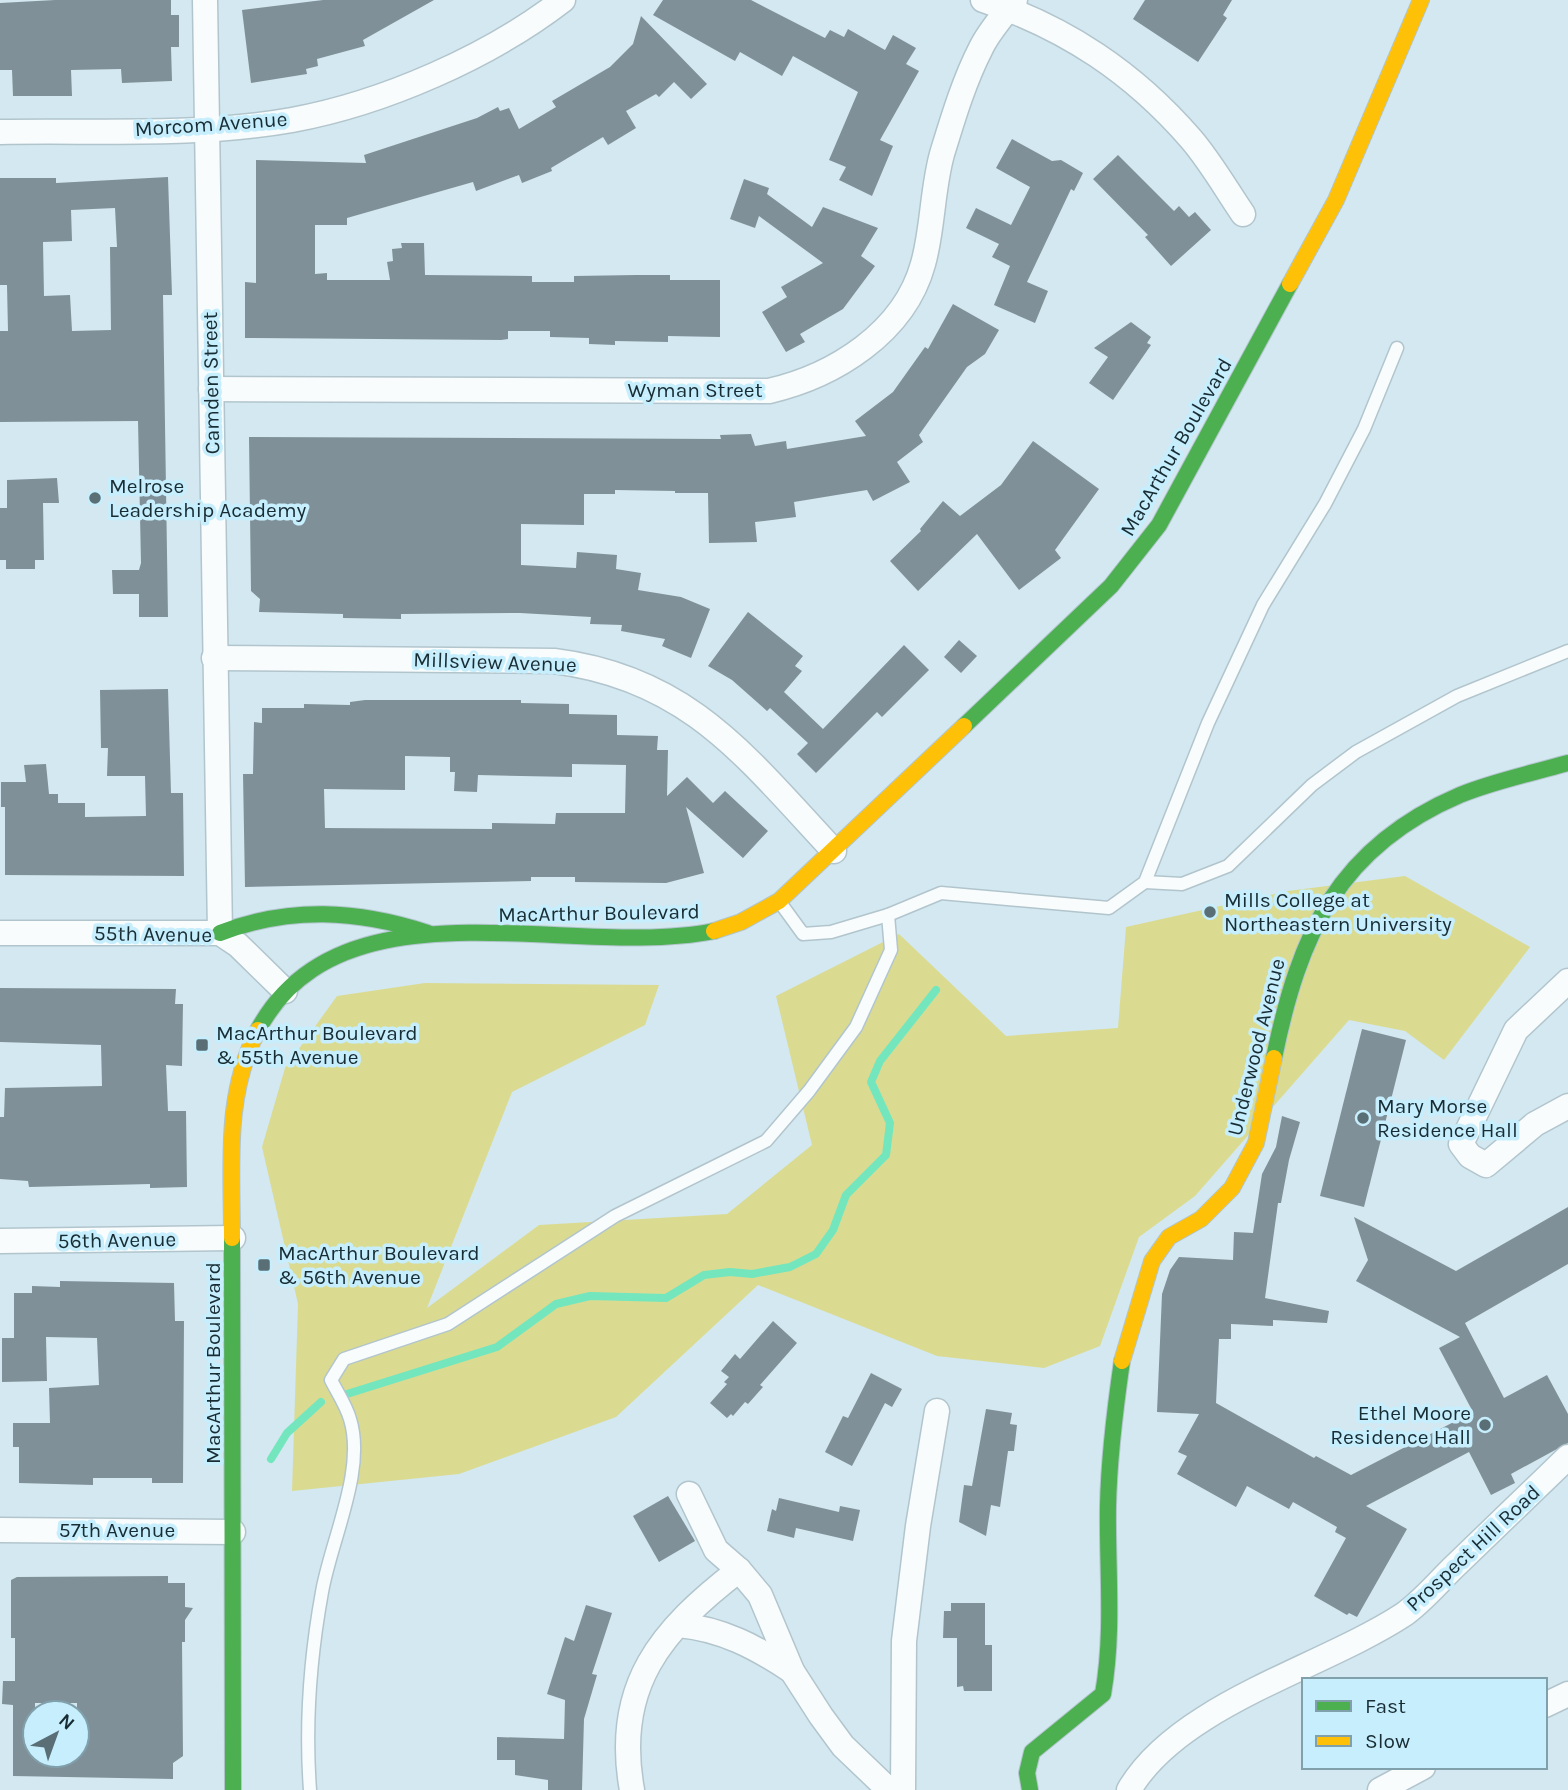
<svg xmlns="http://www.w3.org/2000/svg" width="1568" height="1790" font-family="Karla,sans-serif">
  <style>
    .green { fill: #dadb91 }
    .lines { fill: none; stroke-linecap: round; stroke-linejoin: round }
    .stream { stroke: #74e6be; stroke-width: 8 }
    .building { fill: #809098; fill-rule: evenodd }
    .lane-casing { stroke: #b2c5cd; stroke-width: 15 }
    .street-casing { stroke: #b2c5cd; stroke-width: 27 }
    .fast-casing { stroke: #b2c5cd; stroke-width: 18 }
    .slow-casing { stroke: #b2c5cd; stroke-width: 18 }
    .lane { stroke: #f8fcfd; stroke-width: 12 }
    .street { stroke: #f8fcfd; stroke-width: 24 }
    .fast { stroke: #4caf50; stroke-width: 16 }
    .slow { stroke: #ffc107; stroke-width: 16 }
    .poi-dot { fill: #596e75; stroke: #c6eefd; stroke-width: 2.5 }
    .labels { text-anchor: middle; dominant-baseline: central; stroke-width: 7; stroke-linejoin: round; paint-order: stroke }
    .street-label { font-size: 21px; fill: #182c33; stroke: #c6eefd }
    .poi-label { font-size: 21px; fill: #182c33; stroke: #c6eefd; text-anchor: start }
  </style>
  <rect width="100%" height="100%" fill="#d3e8f0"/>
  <!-- green -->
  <polygon class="green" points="1405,876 1530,947 1444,1060 1405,1031 1349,1020 1195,1196 1139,1237 1100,1346 1044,1368 937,1356 758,1285 616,1417 459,1474 292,1491 298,1304 262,1147 285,1068 337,996 425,983 659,985 645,1025 512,1092 427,1308 539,1225 727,1214 812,1145 776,996 899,934 1006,1036 1118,1028 1126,927 1288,891"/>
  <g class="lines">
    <!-- stream -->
    <g class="stream">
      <polyline points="347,1394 497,1347 556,1304 590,1296 666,1298 704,1275 730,1272 752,1274 790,1267 816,1254 833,1230 846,1195 886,1155 890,1123 871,1082 880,1061 936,990"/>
      <polyline points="271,1459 287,1433 321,1402"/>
    </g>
  </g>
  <!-- building -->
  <g class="building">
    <polygon points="55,0 171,0 171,15 179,15 179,47 171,47 172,81 122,83 121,69 71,70 72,96 13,96 12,70 0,70 0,3"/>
    <polygon points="323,0 434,0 363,40 365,46 317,59 318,66 306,69 307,74 251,83 242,10"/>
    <polygon points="663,0 751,0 825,38 830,30 844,37 848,29 885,50 893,35 916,48 906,64 919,71 880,140 893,146 872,196 839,180 846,167 829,160 858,92 793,56 782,76 740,52 735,61 653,15"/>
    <polygon points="1145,0 1232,0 1223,15 1227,18 1198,62 1133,19"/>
    <polygon points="641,16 707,84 691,99 674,82 659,97 656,94 626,111 636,128 608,145 603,137 551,168 552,171 522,183 519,175 476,191 473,182 347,218 347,225 315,225 315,274 327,273 327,280 390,280 387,262 393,261 392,249 402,248 401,243 424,243 425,275 532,276 532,282 574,282 574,276 637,275 670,275 670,280 720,280 720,337 668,336 668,342 615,341 615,345 589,344 589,338 550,337 550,331 508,331 508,339 501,340 245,338 245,282 256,283 256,160 366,163 364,155 477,118 498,107 500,111 509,108 519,129 556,107 552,101 610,67 633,44"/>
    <polygon points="1012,139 1052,161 1061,160 1083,173 1074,191 1071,189 1027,282 1048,291 1035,323 994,305 1010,266 992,257 999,244 966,228 976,208 1011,225 1030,187 996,168"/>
    <polygon points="1118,155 1174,211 1179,206 1189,217 1195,212 1211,230 1171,266 1145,237 1148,235 1093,179"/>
    <path d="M168 177 172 295H163L168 617H139V594H113L112 570H139L141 563 138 421 0 422V331H8L7 285H0V178H56V183ZM115 208 117 247H110L111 330 72 331 70 295 44 296 43 242 72 241 71 210Z"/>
    <polygon points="744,179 769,188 767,194 812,227 823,207 878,228 861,256 875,266 843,309 800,334 805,342 786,352 762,312 787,297 781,287 823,263 759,216 755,228 730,219"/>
    <polygon points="953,304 999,330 985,354 967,367 919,435 923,442 897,462 910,482 873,501 867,490 794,502 796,517 755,522 757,542 709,543 708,493 675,493 675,491 615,490 615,494 584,494 584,525 521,524 521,565 576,568 577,552 617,555 616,569 641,573 638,590 681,597 710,609 691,658 662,646 665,639 621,631 622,625 590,624 591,617 520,613 401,614 401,619 343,618 343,614 259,612 260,599 251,591 249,437 721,439 720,435 751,434 755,446 786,441 787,449 866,436 855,421 893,392 925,347 928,349"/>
    <polygon points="1131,322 1151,337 1147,343 1151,345 1113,400 1089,383 1108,357 1094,348"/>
    <polygon points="1033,441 1099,489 1055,550 1061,558 1019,590 977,534 918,591 890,561 921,531 920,529 943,501 960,516 1001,485"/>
    <polygon points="57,478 59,503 43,503 44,560 35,560 35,569 6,569 6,560 0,560 0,508 7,508 7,480"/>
    <polygon points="748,612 803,656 795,666 802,671 784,692 823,729 904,645 929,670 882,717 877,712 816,773 797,754 808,743 770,708 767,711 732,680 708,666"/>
    <polygon points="959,640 977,656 961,673 944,657"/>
    <polygon points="168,689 171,793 183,793 184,876 5,875 5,807 1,807 1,782 26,782 24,765 46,764 49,794 58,794 58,803 85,803 85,817 146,816 145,776 107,776 108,748 101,748 100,690"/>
    <path d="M365 700H521V703L569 704V714L617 715V735L658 736 657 750H668L667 796 687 777 713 803 725 791 768 831 743 858 686 807 704 873 666 883 575 882V877H531V881L245 887 243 774H253L254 722 262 723V708H304V704L350 705V702ZM405 756 450 757V772H455L454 791 477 792 478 775 572 777V764L626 765 625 813H556L555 824 492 823V829L325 828 324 789 405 790Z"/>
    <polygon points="0,988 176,989 175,1004 183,1004 182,1066 166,1065 168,1111 186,1111 187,1187 150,1188 150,1184 29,1187 28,1181 0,1179 0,1117 4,1117 5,1088 102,1086 101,1045 0,1042"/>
    <polygon points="1362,1029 1406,1040 1364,1207 1320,1196"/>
    <polygon points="1282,1116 1300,1122 1289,1160 1281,1203 1278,1203 1265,1298 1329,1311 1327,1323 1273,1320 1273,1326 1231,1324 1231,1339 1219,1339 1216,1403 1314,1458 1316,1456 1351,1475 1473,1412 1439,1348 1460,1337 1356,1281 1368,1260 1354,1217 1456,1271 1568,1207 1568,1264 1465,1323 1504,1398 1547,1375 1568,1414 1568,1443 1511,1474 1515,1483 1491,1495 1469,1452 1366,1506 1407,1529 1357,1617 1349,1613 1347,1615 1314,1596 1346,1538 1335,1532 1337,1527 1293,1502 1289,1509 1247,1486 1236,1507 1177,1474 1187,1456 1178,1452 1199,1414 1157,1412 1162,1294 1170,1270 1179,1257 1233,1260 1234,1232 1253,1233 1262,1174 1276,1147"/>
    <polygon points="60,1281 174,1283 175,1321 184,1321 183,1483 152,1483 152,1478 93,1478 93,1485 19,1483 19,1447 13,1447 13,1423 50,1423 49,1388 99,1385 97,1338 46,1337 47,1381 2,1382 2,1338 14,1338 14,1293 32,1293 32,1286 60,1287"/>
    <polygon points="773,1321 797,1343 760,1385 763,1387 748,1404 745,1402 733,1416 731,1414 727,1418 710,1403 727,1384 724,1382 729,1377 721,1371 735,1354 740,1359"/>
    <polygon points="871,1373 902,1389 892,1407 885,1403 852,1466 825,1452 843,1416 848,1418"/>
    <polygon points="986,1409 1012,1413 1010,1424 1017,1425 1014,1451 1008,1451 1000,1507 991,1505 986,1536 959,1522 964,1485 972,1486"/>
    <polygon points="668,1496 695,1541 659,1562 633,1516"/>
    <polygon points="779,1498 839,1512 840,1506 860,1510 853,1541 796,1528 794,1538 767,1531 772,1509 776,1511"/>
    <path d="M168 1576V1583H185V1607L193 1608 185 1620V1642H182L183 1756 173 1763V1779L13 1776V1705L2 1704 3 1681H15V1638H11V1580L17 1577ZM35 1703H77V1755H35Z"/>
    <polygon points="951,1603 985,1603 985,1645 992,1645 992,1691 964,1691 963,1686 957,1687 957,1638 943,1638 944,1611 951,1611"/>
    <polygon points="586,1605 612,1613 592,1674 597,1675 584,1719 582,1790 548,1790 548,1780 515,1775 515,1760 497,1760 497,1737 564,1739 565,1700 547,1694 565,1637 574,1641"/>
  </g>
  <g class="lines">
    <defs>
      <g id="lane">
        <polyline points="1145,882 1182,884 1228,866 1312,785 1356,752 1457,696 1568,651"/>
        <polyline points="779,901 803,934 831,932 888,915 941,893 1109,908 1145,882 1208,723 1263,605 1325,504 1364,429 1397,348"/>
        <path d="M310 1790C305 1723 310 1658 322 1592 331 1540 366 1470 350 1419 346 1405 337 1392 331 1380L344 1359 448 1324 615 1216 766 1141 809 1091 856 1027 891 950 888 915"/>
      </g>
      <g id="street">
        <polyline points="205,0 220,933"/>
        <path d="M983 0C1066 28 1133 72 1191 139 1210 161 1226 189 1243 214"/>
        <path d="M0 132C97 130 196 137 292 120 384 103 489 57 563 0"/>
        <path d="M211 389 769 391C834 376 904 333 923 264 933 229 932 190 942 154 953 118 964 81 981 48 989 31 1004 15 1015 0"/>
        <path d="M214 658 554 661C689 678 746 757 834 851"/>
        <polyline points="0,933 220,933 238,945 285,991"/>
        <polyline points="1568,981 1516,1030 1461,1144 1470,1156 1486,1165 1535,1124 1568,1106"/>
        <polyline points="0,1241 233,1238"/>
        <polyline points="689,1494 716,1550 739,1570 760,1595 792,1671 821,1716 843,1746 889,1790"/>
        <polyline points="0,1530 233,1532"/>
        <path d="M679 1625C722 1629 756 1647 792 1671"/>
        <polyline points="1545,1705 1568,1694"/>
        <path d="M632 1790C613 1686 661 1630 739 1570"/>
        <polyline points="903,1790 904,1641 918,1526 937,1411"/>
        <path d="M1129 1790C1178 1705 1322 1668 1403 1615 1422 1602 1440 1580 1457 1564 1494 1528 1531 1493 1568 1457"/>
        <polyline points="1380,1790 1423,1767"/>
      </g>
      <g id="fast">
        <polyline points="964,726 1111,586 1159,525 1290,284"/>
        <path d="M220 933C290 906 358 910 428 933"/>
        <path d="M258 1030C341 874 573 960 714 931"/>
        <path d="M1274 1058C1299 935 1338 847 1460 795 1494 781 1533 773 1568 763"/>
        <polyline points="232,1238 233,1790"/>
        <path d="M1030 1790 1027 1773 1032 1752 1103 1694C1114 1631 1107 1569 1108 1506 1109 1457 1115 1409 1122 1361"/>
      </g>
      <g id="slow">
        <polyline points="1290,284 1336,200 1421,0"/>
        <polyline points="714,931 741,922 779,901 964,726"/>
        <path d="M232 1238C232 1167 224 1095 258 1030"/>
        <polyline points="1122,1361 1152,1261 1169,1237 1201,1219 1232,1188 1256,1143 1274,1058"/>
      </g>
    </defs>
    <!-- lane casing -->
    <use href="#lane" class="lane-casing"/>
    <!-- street casing -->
    <use href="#street" class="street-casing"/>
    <!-- fast casing -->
    <use href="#fast" class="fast-casing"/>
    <!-- slow casing -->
    <use href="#slow" class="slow-casing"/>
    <!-- lane -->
    <use href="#lane" class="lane"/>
    <!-- street -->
    <use href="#street" class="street"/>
    <!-- fast -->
    <use href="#fast" class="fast"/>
    <!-- slow -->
    <use href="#slow" class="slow"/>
  </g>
  <!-- markers -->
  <g class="poi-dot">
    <circle cx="95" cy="498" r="7"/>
    <circle cx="1210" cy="912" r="7"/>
    <rect x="195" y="1038" width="14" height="14" rx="3.5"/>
    <circle cx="1363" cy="1118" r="7"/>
    <rect x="257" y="1258" width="14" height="14" rx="3.5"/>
    <circle cx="1485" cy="1425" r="7"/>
  </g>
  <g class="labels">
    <!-- street labels -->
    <g class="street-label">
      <text transform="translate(211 124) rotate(-4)">Morcom Avenue</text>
      <text transform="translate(211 383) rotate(-91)">Camden Street</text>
      <text x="695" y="390">Wyman Street</text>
      <text transform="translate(1176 447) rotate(-60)">MacArthur Boulevard</text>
      <text transform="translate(495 662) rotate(2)">Millsview Avenue</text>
      <text transform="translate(599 913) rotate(-1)">MacArthur Boulevard</text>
      <text transform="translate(153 934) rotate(1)">55th Avenue</text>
      <text transform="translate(1256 1047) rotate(-76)">Underwood Avenue</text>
      <text transform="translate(117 1240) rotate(-1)">56th Avenue</text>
      <text transform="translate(213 1363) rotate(-90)">MacArthur Boulevard</text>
      <text x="117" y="1530">57th Avenue</text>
      <text transform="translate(1473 1548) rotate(-43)">Prospect Hill Road</text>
    </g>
    <!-- poi labels -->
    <g class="poi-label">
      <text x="109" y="486">Melrose<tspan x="109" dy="24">Leadership Academy</tspan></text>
      <text x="1224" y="900">Mills College at<tspan x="1224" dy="24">Northeastern University</tspan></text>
      <text x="216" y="1033">MacArthur Boulevard<tspan x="216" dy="24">&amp; 55th Avenue</tspan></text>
      <text x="1377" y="1106">Mary Morse<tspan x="1377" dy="24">Residence Hall</tspan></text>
      <text x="278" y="1253">MacArthur Boulevard<tspan x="278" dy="24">&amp; 56th Avenue</tspan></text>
      <text x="1471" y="1413" text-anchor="end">Ethel Moore<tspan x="1471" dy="24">Residence Hall</tspan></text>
    </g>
  </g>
  <!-- legend -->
  <rect x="1302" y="1678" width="245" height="91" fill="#c6eefd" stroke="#80a0ac" stroke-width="2"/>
  <rect x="1316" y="1701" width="35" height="10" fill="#4caf50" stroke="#80a0ac" stroke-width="2"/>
  <text x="1365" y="1713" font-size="21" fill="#182c33">Fast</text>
  <rect x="1316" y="1736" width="35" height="10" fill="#ffc107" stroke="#80a0ac" stroke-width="2"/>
  <text x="1365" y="1748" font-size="21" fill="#182c33">Slow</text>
  <!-- north arrow -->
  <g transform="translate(56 1734) rotate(41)"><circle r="33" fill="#c6eefd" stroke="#80a0ac" stroke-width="2"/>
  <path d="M0-5L12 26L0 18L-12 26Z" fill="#596e75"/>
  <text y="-10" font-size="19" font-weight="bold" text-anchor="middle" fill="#182c33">N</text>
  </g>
</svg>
